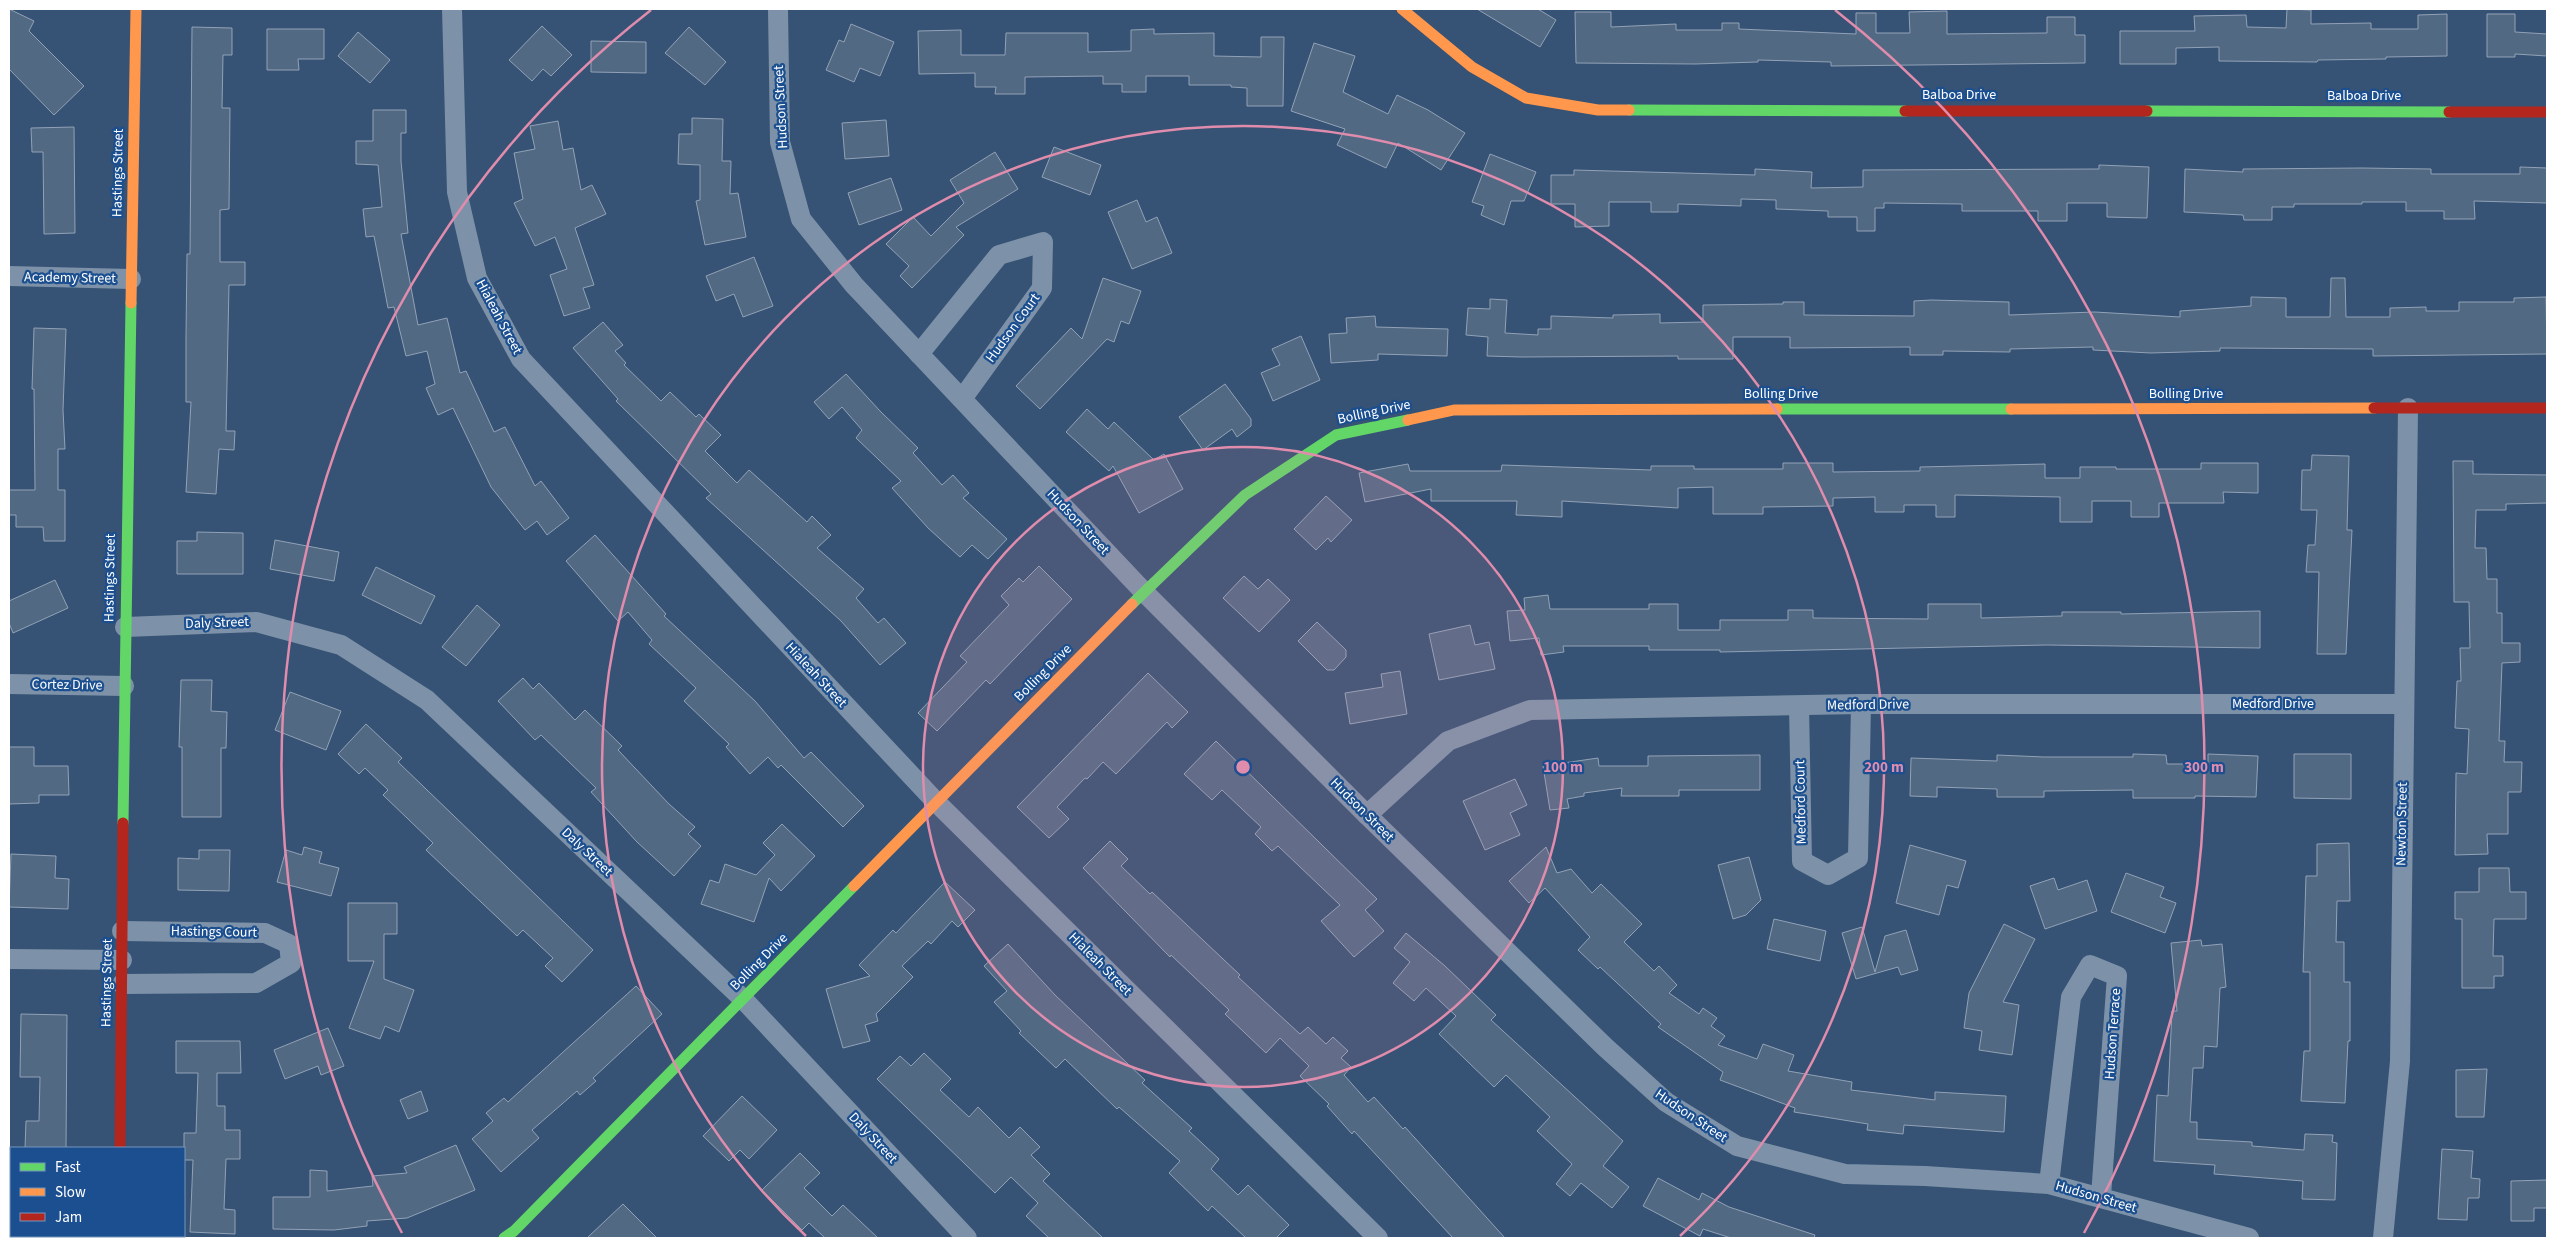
<svg xmlns="http://www.w3.org/2000/svg" width="2556" height="1247" font-family="'Source Sans 3',sans-serif">
  <style>
    .building { fill: #526984; stroke: #92a2b6 }
    .lines { fill: none; stroke-linecap: round; stroke-linejoin: round }
    .street { stroke: #7d92a8; stroke-width: 20 }
    .fast { stroke: #63d668; stroke-width: 11 }
    .slow { stroke: #ff974d; stroke-width: 11 }
    .jam { stroke: #b3261e; stroke-width: 11 }
    .ring { fill: none; stroke: #e08cad; stroke-width: 2.5 }
    .labels { text-anchor: middle; dominant-baseline: central; stroke-width: 4.5; stroke-linejoin: round; paint-order: stroke }
    .street-label { font-size: 14px; fill: #fff; stroke: #1b4f8f }
    .centre { fill: #e08cad; stroke: #1b4f8f; stroke-width: 2.5 }
    .ring-label { font-size: 15px; text-anchor: middle; font-weight: bold; fill: #e08cad; stroke: #1b4f8f; stroke-width: 4.5; stroke-linejoin: round; paint-order: stroke }
  </style>
  <rect width="100%" height="100%" fill="#365274"/>
  <!-- building -->
  <g class="building">
    <polygon points="9,9 34,21 29,31 84,86 54,115 9,69"/>
    <polygon points="1477,9 1538,9 1556,20 1540,47"/>
    <polygon points="2287,9 2311,10 2311,24 2371,23 2371,29 2418,29 2418,15 2447,14 2447,56 2386,57 2386,59 2318,60 2317,62 2219,61 2219,47 2176,48 2176,64 2120,64 2120,31 2195,31 2194,16 2246,15 2247,27 2286,28"/>
    <polygon points="1947,11 1947,34 2047,33 2047,17 2075,17 2075,35 2085,35 2085,63 1831,66 1831,62 1758,60 1758,62 1695,64 1576,63 1575,12 1611,12 1611,27 1676,24 1676,30 1722,30 1722,23 1739,23 1739,29 1856,34 1856,13 1876,13 1876,33 1910,33 1909,12"/>
    <polygon points="2487,14 2515,14 2515,32 2547,34 2547,56 2515,54 2515,57 2487,57"/>
    <polygon points="851,24 894,42 880,76 860,68 854,82 826,70 839,40 844,42"/>
    <polygon points="542,26 572,55 551,76 543,69 532,81 509,60"/>
    <polygon points="192,27 232,28 232,55 223,55 222,108 230,108 229,209 220,210 220,262 245,262 245,285 229,285 226,431 235,431 234,450 219,449 216,494 186,492 191,402 186,402 186,336 187,254 190,254"/>
    <polygon points="689,27 726,62 705,85 665,53"/>
    <polygon points="267,29 324,29 324,59 298,59 299,70 267,70"/>
    <polygon points="1154,29 1154,34 1214,33 1214,56 1261,57 1261,37 1284,37 1283,106 1247,106 1247,88 1231,87 1231,85 1189,85 1189,76 1146,76 1146,92 1122,92 1122,84 1103,84 1103,76 1025,77 1025,94 995,94 996,87 975,87 975,73 919,74 918,31 961,30 961,55 1005,55 1006,33 1088,33 1088,52 1131,51 1131,30"/>
    <polygon points="358,32 390,60 370,83 338,56"/>
    <polygon points="591,41 646,42 646,73 591,72"/>
    <polygon points="1314,43 1355,56 1343,92 1388,114 1397,95 1428,110 1465,133 1441,170 1398,143 1386,168 1337,145 1345,129 1291,111"/>
    <polygon points="373,110 406,110 406,133 401,133 401,161 408,233 401,234 418,325 447,318 460,373 466,371 494,432 505,427 535,486 541,481 569,518 547,535 537,521 525,530 491,487 453,408 438,415 426,388 435,384 427,351 406,356 394,307 388,308 374,236 366,237 363,209 382,207 378,165 356,164 356,141 373,141"/>
    <polygon points="692,118 723,119 722,161 731,161 730,194 738,193 746,237 705,245 696,201 700,200 700,165 678,164 679,134 692,134"/>
    <polygon points="886,120 889,156 845,159 842,123"/>
    <polygon points="558,121 563,150 573,148 581,190 592,185 606,214 575,228 594,285 583,288 590,308 564,316 550,275 567,269 555,237 535,246 514,203 523,199 514,153 535,149 530,126"/>
    <polygon points="74,127 75,233 44,234 43,152 32,152 31,128"/>
    <polygon points="1054,147 1101,165 1090,195 1042,177"/>
    <polygon points="995,152 1018,189 956,227 964,235 912,288 900,276 909,266 886,244 913,217 931,236 964,203 950,180"/>
    <polygon points="1490,154 1536,172 1524,201 1511,201 1504,225 1481,215 1484,206 1472,202"/>
    <polygon points="2099,165 2149,167 2147,218 2107,217 2107,203 2067,203 2067,221 2038,221 2038,211 1962,211 1962,204 1884,203 1884,208 1875,208 1875,231 1857,231 1857,217 1828,217 1828,211 1776,209 1776,200 1741,199 1741,206 1678,204 1678,212 1651,212 1651,202 1609,202 1609,226 1575,227 1575,204 1551,204 1551,175 1574,175 1574,170 1755,175 1755,169 1812,172 1811,188 1863,187 1863,170 2099,169"/>
    <polygon points="2520,167 2547,168 2547,203 2474,201 2475,219 2444,219 2444,211 2406,211 2406,202 2362,202 2362,204 2294,204 2294,207 2272,207 2272,220 2244,220 2243,215 2184,212 2185,169 2243,172 2243,169 2362,168 2431,169 2431,174 2520,174"/>
    <polygon points="891,178 902,210 859,225 848,193"/>
    <polygon points="1137,200 1146,222 1157,217 1172,253 1132,269 1108,212"/>
    <polygon points="754,257 773,306 743,317 734,294 716,301 706,276"/>
    <polygon points="1103,278 1141,291 1129,324 1121,321 1114,342 1107,339 1040,409 1016,386 1071,328 1082,339"/>
    <polygon points="2331,278 2345,278 2346,317 2390,317 2390,308 2426,307 2426,311 2459,311 2459,302 2514,302 2514,298 2546,297 2547,354 2373,356 2373,349 2220,348 2220,351 2151,353 2093,350 2093,347 2010,349 2010,352 1943,351 1943,355 1910,355 1910,347 1790,348 1790,337 1733,337 1733,359 1678,359 1678,356 1521,357 1487,356 1488,337 1466,335 1468,308 1490,309 1490,299 1507,300 1505,333 1538,335 1538,329 1551,329 1551,316 1613,318 1613,315 1660,314 1660,323 1703,322 1703,305 1783,304 1783,302 1804,302 1804,315 1914,316 1914,301 1931,300 2009,302 2009,315 2095,312 2180,317 2180,311 2251,306 2251,297 2286,298 2286,317 2330,317"/>
    <polygon points="1375,316 1376,327 1448,329 1447,356 1378,354 1378,360 1331,363 1329,334 1347,333 1346,318"/>
    <polygon points="603,322 623,345 615,351 626,363 624,365 661,401 670,392 696,417 699,414 721,435 705,451 737,483 749,470 807,522 812,516 831,535 817,548 864,589 856,598 878,623 884,618 906,643 880,665 841,621 706,498 711,494 616,401 618,399 573,348"/>
    <polygon points="34,328 66,329 63,410 65,449 58,449 58,490 65,490 65,541 44,541 43,527 16,527 16,515 9,515 9,490 35,490 34,389 32,389"/>
    <polygon points="1301,336 1320,380 1273,401 1261,373 1280,365 1272,349"/>
    <polygon points="846,374 880,411 918,448 913,453 942,485 953,475 969,493 963,498 1007,539 988,559 972,545 960,557 928,528 892,488 901,481 856,438 862,430 842,407 829,419 814,402"/>
    <polygon points="1225,384 1251,419 1251,426 1237,437 1232,429 1203,450 1179,417"/>
    <polygon points="1087,409 1108,429 1114,422 1154,460 1164,454 1183,489 1139,513 1113,466 1109,471 1066,432"/>
    <polygon points="2312,455 2349,456 2347,530 2352,530 2346,654 2317,654 2319,572 2306,572 2308,545 2315,545 2317,510 2301,510 2302,470 2311,470"/>
    <polygon points="2453,461 2473,461 2473,474 2547,475 2547,503 2506,504 2506,510 2476,510 2475,548 2486,548 2487,579 2497,579 2497,613 2502,613 2502,643 2520,643 2520,662 2502,663 2499,741 2505,741 2504,762 2522,762 2521,792 2508,792 2508,834 2487,834 2488,854 2455,855 2456,773 2467,774 2469,729 2455,728 2457,681 2461,681 2460,648 2470,648 2469,602 2454,602"/>
    <polygon points="1783,463 1833,463 1833,472 1920,471 1920,467 2045,464 2045,478 2080,478 2080,467 2116,467 2116,469 2201,469 2201,463 2258,463 2258,493 2223,492 2224,503 2159,503 2159,517 2131,517 2131,501 2092,501 2092,522 2060,522 2060,497 1955,495 1955,517 1936,517 1936,505 1904,505 1904,512 1875,512 1875,497 1833,498 1833,506 1763,507 1763,514 1713,514 1713,487 1678,488 1678,508 1562,501 1562,517 1516,515 1517,501 1431,501 1431,489 1365,502 1359,473 1408,464 1410,471 1501,471 1502,465 1651,470 1651,466 1694,466 1694,469 1783,469"/>
    <polygon points="1326,496 1352,520 1331,542 1328,538 1316,550 1294,529"/>
    <polygon points="197,532 243,533 243,574 177,574 177,541 197,541"/>
    <polygon points="595,535 666,614 664,616 755,701 804,758 811,752 864,806 843,827 781,765 778,768 768,757 750,774 726,747 729,744 684,701 696,688 649,644 652,640 628,612 618,621 566,561"/>
    <polygon points="275,540 339,552 334,581 270,569"/>
    <polygon points="1039,566 1072,599 990,684 986,680 937,731 918,713 967,662 960,656 1009,605 1001,596 1019,578 1023,582"/>
    <polygon points="376,567 435,596 421,624 362,595"/>
    <polygon points="1244,576 1258,589 1268,579 1290,600 1259,632 1223,598"/>
    <polygon points="55,580 68,608 13,633 9,623 9,601"/>
    <polygon points="1548,595 1550,609 1649,609 1649,604 1678,604 1678,630 1720,630 1720,620 1788,620 1788,610 1813,610 1813,618 1928,619 1928,604 1981,604 1981,618 2062,616 2062,612 2121,612 2121,614 2260,611 2260,648 2047,645 1720,652 1720,650 1649,650 1649,646 1563,646 1564,652 1541,655 1539,638 1510,641 1507,611 1525,610 1524,598"/>
    <polygon points="477,605 500,625 466,666 442,647"/>
    <polygon points="1317,622 1346,650 1346,657 1334,670 1327,670 1298,641"/>
    <polygon points="1470,625 1475,645 1489,642 1495,669 1439,680 1429,634"/>
    <polygon points="1400,671 1407,714 1350,724 1345,693 1383,687 1381,674"/>
    <polygon points="1148,673 1188,712 1172,728 1167,722 1116,774 1103,762 1087,779 1085,778 1057,807 1069,819 1049,838 1017,807"/>
    <polygon points="523,678 533,689 539,683 575,720 585,710 622,746 618,750 669,804 695,827 688,834 701,846 674,876 637,842 591,792 596,788 541,735 535,740 498,701"/>
    <polygon points="181,680 212,680 211,711 227,712 226,748 221,748 221,817 182,817 182,747 179,747"/>
    <polygon points="290,692 341,711 326,750 275,730"/>
    <polygon points="366,724 402,758 398,762 593,950 562,982 545,966 553,958 523,930 517,936 426,850 433,843 383,795 388,790 365,768 359,774 338,754"/>
    <polygon points="1216,741 1377,899 1365,910 1384,931 1354,957 1321,921 1340,905 1278,846 1272,851 1255,834 1261,827 1222,790 1212,800 1184,774"/>
    <polygon points="9,747 34,747 34,766 68,766 69,795 39,795 39,803 9,804"/>
    <polygon points="2133,754 2166,755 2167,764 2208,764 2208,754 2258,756 2256,797 2195,796 2195,798 2133,798 2133,790 2044,791 2044,797 1997,797 1997,789 1937,787 1937,797 1910,796 1911,758 1997,761 1997,755 2044,757 2133,757"/>
    <polygon points="2294,754 2351,754 2351,799 2294,798"/>
    <polygon points="1760,755 1760,790 1679,790 1679,796 1621,796 1622,788 1584,793 1584,796 1567,799 1569,808 1550,810 1543,766 1598,758 1599,766 1648,766 1648,756"/>
    <polygon points="1515,779 1527,805 1510,813 1520,835 1485,850 1463,801"/>
    <polygon points="782,824 815,856 781,891 769,878 754,922 701,904 710,880 719,883 725,864 756,875 775,855 763,843"/>
    <polygon points="1110,841 1128,859 1121,866 1150,894 1152,892 1240,975 1238,977 1300,1034 1308,1027 1326,1044 1333,1037 1348,1051 1341,1058 1351,1067 1344,1075 1368,1102 1374,1097 1403,1129 1405,1127 1505,1238 1453,1238 1354,1131 1352,1134 1327,1106 1329,1104 1300,1076 1309,1066 1280,1038 1266,1053 1225,1014 1229,1010 1171,955 1170,957 1083,868"/>
    <polygon points="2349,843 2350,901 2337,901 2336,942 2344,942 2344,982 2350,982 2350,1041 2348,1041 2345,1103 2301,1101 2304,1051 2310,1051 2310,972 2303,972 2306,876 2317,876 2317,844"/>
    <polygon points="1910,845 1966,861 1958,888 1947,885 1939,915 1896,903"/>
    <polygon points="304,847 322,852 319,863 339,868 331,896 277,882 286,850 302,855"/>
    <polygon points="1546,847 1557,873 1571,869 1592,893 1601,884 1642,924 1624,942 1654,971 1659,966 1677,985 1669,993 1699,1014 1703,1008 1717,1018 1711,1026 1725,1036 1718,1045 1757,1059 1763,1044 1794,1055 1788,1071 1852,1082 1851,1090 1935,1100 1935,1092 2006,1096 2004,1132 1904,1125 1903,1134 1867,1130 1868,1124 1794,1112 1795,1108 1720,1080 1723,1072 1658,1027 1661,1024 1600,967 1598,969 1578,950 1590,937 1545,888 1529,903 1509,881"/>
    <polygon points="199,850 230,850 229,891 178,890 178,858 199,859"/>
    <polygon points="11,854 56,856 55,878 69,879 68,909 9,907"/>
    <polygon points="1749,857 1761,900 1746,915 1733,919 1718,865"/>
    <polygon points="2479,868 2509,868 2510,892 2526,892 2526,919 2494,919 2493,956 2503,956 2503,976 2494,976 2494,988 2462,988 2462,919 2455,919 2455,892 2479,892"/>
    <polygon points="2126,873 2164,887 2160,897 2176,903 2165,933 2111,912"/>
    <polygon points="2054,878 2058,890 2087,880 2097,911 2045,929 2030,886"/>
    <polygon points="945,882 975,910 958,927 952,921 931,944 928,941 902,966 913,977 876,1014 878,1021 865,1025 870,1041 843,1048 826,989 870,976 859,965 893,930 896,933"/>
    <polygon points="348,903 397,903 397,934 384,934 384,979 414,990 399,1032 385,1026 380,1039 349,1028 374,961 348,961"/>
    <polygon points="1774,919 1826,931 1820,961 1767,949"/>
    <polygon points="2004,924 2035,939 2003,1002 2019,1005 2012,1055 1979,1050 1982,1031 1964,1028 1969,993"/>
    <polygon points="1862,927 1875,972 1885,936 1906,930 1918,970 1901,975 1898,967 1856,979 1842,933"/>
    <polygon points="1406,933 1445,966 1496,1015 1491,1020 1623,1141 1603,1166 1629,1187 1612,1208 1581,1183 1570,1196 1556,1184 1572,1164 1537,1131 1550,1117 1506,1075 1494,1087 1439,1034 1456,1016 1426,988 1414,1001 1393,983 1410,962 1394,948"/>
    <polygon points="2201,940 2202,946 2222,944 2226,987 2220,988 2217,1047 2204,1046 2203,1068 2193,1068 2190,1122 2197,1122 2197,1139 2252,1142 2252,1146 2304,1150 2305,1134 2333,1135 2332,1142 2337,1143 2335,1200 2302,1199 2303,1181 2214,1174 2215,1165 2154,1161 2157,1095 2168,1096 2172,1011 2177,1011 2171,943"/>
    <polygon points="1008,944 1055,995 1145,1080 1142,1083 1192,1128 1189,1131 1219,1159 1211,1169 1238,1195 1248,1185 1289,1225 1276,1238 1246,1238 1212,1206 1208,1211 1169,1173 1180,1161 1119,1107 1117,1109 1065,1059 1056,1068 1019,1033 1021,1031 994,1002 1007,991 984,966"/>
    <polygon points="636,986 662,1014 593,1078 596,1081 580,1095 577,1091 532,1130 539,1138 501,1172 472,1139 493,1121 486,1113 504,1098 508,1102"/>
    <polygon points="21,1014 67,1015 66,1148 25,1148 26,1121 39,1121 40,1077 20,1077"/>
    <polygon points="328,1028 344,1066 321,1075 318,1066 285,1079 274,1050"/>
    <polygon points="176,1041 240,1041 241,1073 217,1073 217,1106 225,1106 225,1130 240,1130 240,1159 226,1159 224,1209 235,1210 235,1234 190,1232 193,1160 184,1160 184,1133 196,1133 198,1073 176,1073"/>
    <polygon points="924,1053 951,1079 940,1090 969,1117 978,1107 1009,1138 1020,1127 1040,1147 1031,1155 1050,1174 1043,1181 1103,1238 1049,1238 1026,1216 1038,1203 1011,1177 995,1193 877,1079 900,1056 911,1066"/>
    <polygon points="2487,1069 2484,1117 2456,1117 2456,1070"/>
    <polygon points="421,1091 428,1111 408,1119 400,1100"/>
    <polygon points="742,1096 777,1130 749,1159 740,1150 729,1161 703,1136"/>
    <polygon points="456,1145 475,1190 407,1218 367,1221 367,1226 334,1230 273,1229 273,1197 310,1197 310,1170 327,1171 327,1191 373,1186 372,1176 407,1173 404,1167"/>
    <polygon points="2442,1149 2473,1151 2471,1178 2480,1179 2479,1198 2468,1198 2467,1220 2438,1219"/>
    <polygon points="800,1153 820,1173 804,1188 832,1216 843,1205 878,1238 825,1238 809,1223 802,1230 762,1190"/>
    <polygon points="1658,1178 1699,1200 1702,1193 1729,1207 1815,1235 1814,1238 1731,1238 1703,1229 1700,1236 1643,1206"/>
    <polygon points="2547,1180 2547,1208 2534,1208 2534,1221 2511,1221 2511,1181"/>
    <polygon points="623,1204 657,1238 587,1238"/>
  </g>
  <g class="lines">
    <!-- street -->
    <g class="street">
      <polyline points="452,9 457,192 477,278 521,359 937,803 1378,1238"/>
      <polyline points="778,9 780,142 801,219 854,285 1144,592 1367,815 1605,1047 1666,1102 1737,1146 1845,1174 1925,1176 2049,1184 2249,1238"/>
      <polyline points="9,276 131,279"/>
      <polyline points="919,354 999,255 1043,242 1042,288 962,399"/>
      <polyline points="125,627 256,622 341,645 427,700 743,999 967,1238"/>
      <polyline points="9,684 124,686"/>
      <polyline points="1799,706 1802,861 1828,875 1858,858 1861,704"/>
      <polyline points="1367,815 1448,741 1530,710 1861,704 2404,704"/>
      <polyline points="9,959 122,960"/>
      <polyline points="122,984 256,983 291,963 289,944 265,933 122,931"/>
      <polyline points="2049,1184 2071,997 2090,965 2117,976 2101,1196"/>
      <polyline points="2383,1238 2400,1061 2408,408"/>
    </g>
    <!-- fast -->
    <g class="fast">
      <polyline points="1629,110 1905,111"/>
      <polyline points="2147,111 2449,112"/>
      <polyline points="1777,409 2011,409"/>
      <polyline points="1132,604 1245,495 1336,435 1408,420"/>
      <polyline points="123,823 131,303"/>
      <polyline points="119,1236 119,1238"/>
      <polyline points="504,1238 514,1231 854,886"/>
    </g>
    <!-- slow -->
    <g class="slow">
      <polyline points="1402,9 1472,67 1526,98 1598,110 1629,110"/>
      <polyline points="131,303 136,9"/>
      <polyline points="2011,409 2374,408"/>
      <polyline points="1408,420 1454,410 1777,409"/>
      <polyline points="854,886 1132,604"/>
    </g>
    <!-- jam -->
    <g class="jam">
      <polyline points="1905,111 2147,111"/>
      <polyline points="2449,112 2547,112"/>
      <polyline points="2374,408 2547,408"/>
      <polyline points="120,1148 123,823"/>
    </g>
  </g>
  <!-- distance rings -->
  <circle cx="1243" cy="767" r="320" fill="#e08cad" fill-opacity=".12"/>
  <g class="ring">
    <circle cx="1243" cy="767" r="320"/>
    <path d="M806 1236A641 641 0 1 1 1680 1236"/>
    <path d="M402 1233A961 961 0 0 1 651 10M1835 10A961 961 0 0 1 2084 1233"/>
  </g>
  <g class="labels">
    <!-- street labels -->
    <g class="street-label">
      <text x="1959" y="95">Balboa Drive</text>
      <text x="2364" y="96">Balboa Drive</text>
      <text transform="translate(781 107) rotate(-93)">Hudson Street</text>
      <text transform="translate(118 173) rotate(-89)">Hastings Street</text>
      <text transform="translate(70 278) rotate(1)">Academy Street</text>
      <text transform="translate(499 317) rotate(62)">Hialeah Street</text>
      <text transform="translate(1013 328) rotate(-54)">Hudson Court</text>
      <text x="1781" y="394">Bolling Drive</text>
      <text x="2186" y="394">Bolling Drive</text>
      <text transform="translate(1374 412) rotate(-12)">Bolling Drive</text>
      <text transform="translate(1078 522) rotate(47)">Hudson Street</text>
      <text transform="translate(110 578) rotate(-89)">Hastings Street</text>
      <text transform="translate(217 623) rotate(-2)">Daly Street</text>
      <text transform="translate(1043 673) rotate(-45)">Bolling Drive</text>
      <text transform="translate(816 675) rotate(47)">Hialeah Street</text>
      <text transform="translate(67 685) rotate(1)">Cortez Drive</text>
      <text x="2273" y="704">Medford Drive</text>
      <text transform="translate(1868 705) rotate(-1)">Medford Drive</text>
      <text transform="translate(1801 802) rotate(-91)">Medford Court</text>
      <text transform="translate(1362 810) rotate(45)">Hudson Street</text>
      <text transform="translate(2402 824) rotate(-89)">Newton Street</text>
      <text transform="translate(587 852) rotate(43)">Daly Street</text>
      <text transform="translate(214 932) rotate(1)">Hastings Court</text>
      <text transform="translate(759 962) rotate(-45)">Bolling Drive</text>
      <text transform="translate(1100 964) rotate(45)">Hialeah Street</text>
      <text transform="translate(107 983) rotate(-89)">Hastings Street</text>
      <text transform="translate(2113 1034) rotate(-86)">Hudson Terrace</text>
      <text transform="translate(1691 1116) rotate(34)">Hudson Street</text>
      <text transform="translate(873 1138) rotate(47)">Daly Street</text>
      <text transform="translate(2096 1197) rotate(16)">Hudson Street</text>
    </g>
  </g>
  <circle cx="1243" cy="767" r="8" class="centre"/>
  <g class="ring-label">
    <text x="1563" y="772">100 m</text>
    <text x="1884" y="772">200 m</text>
    <text x="2204" y="772">300 m</text>
  </g>
  <!-- border -->
  <rect width="2556" height="1247" fill="none" stroke="#ffffff" stroke-width="20"/>
  <!-- legend -->
  <rect x="10" y="1147" width="175" height="90" fill="#1b4f8f" stroke="#7695bc"/>
  <rect x="20" y="1163" width="25" height="8" fill="#63d668" stroke="#7695bc"/>
  <text x="55" y="1172" font-size="15" fill="#ffffff">Fast</text>
  <rect x="20" y="1188" width="25" height="8" fill="#ff974d" stroke="#7695bc"/>
  <text x="55" y="1197" font-size="15" fill="#ffffff">Slow</text>
  <rect x="20" y="1213" width="25" height="8" fill="#b3261e" stroke="#7695bc"/>
  <text x="55" y="1222" font-size="15" fill="#ffffff">Jam</text>
</svg>
